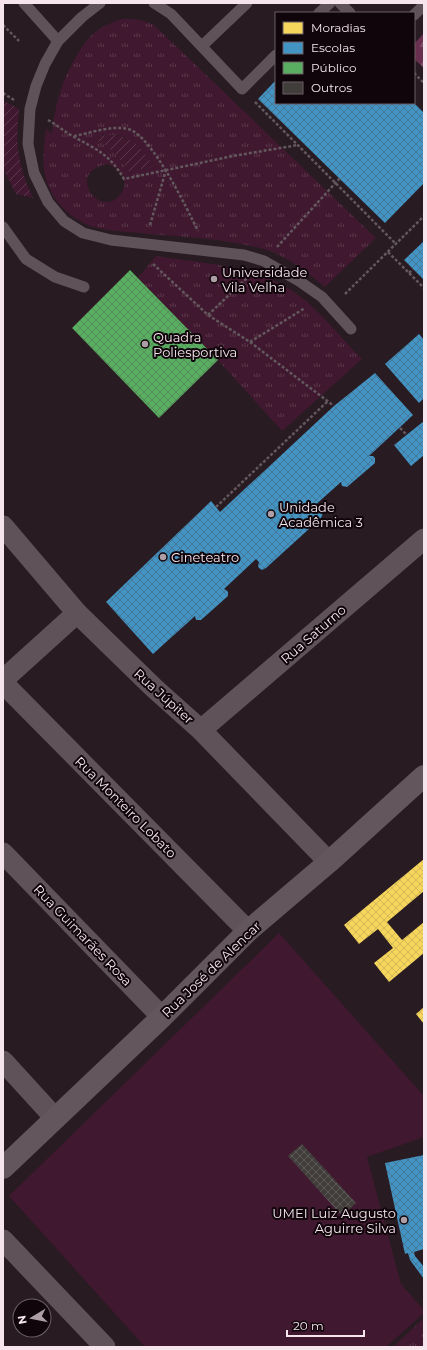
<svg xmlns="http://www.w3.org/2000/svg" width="427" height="1350" font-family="Montserrat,sans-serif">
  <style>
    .grass { fill: url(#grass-tufts); fill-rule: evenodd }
    .forest { fill: url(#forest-firs) }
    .garden { fill: url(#garden-furrows) }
    .pitch { fill: #40182f }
    .homes { fill: url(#homes-cross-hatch) }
    .schools { fill: url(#schools-cross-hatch) }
    .public { fill: url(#public-cross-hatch) }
    .building { fill: url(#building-cross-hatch) }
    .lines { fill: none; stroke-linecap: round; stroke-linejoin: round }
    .path { stroke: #63585e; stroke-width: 2.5; stroke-dasharray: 3 2; stroke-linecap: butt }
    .lane { stroke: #5f5359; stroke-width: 11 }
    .street { stroke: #5f5359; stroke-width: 21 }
    .secondary { stroke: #63565d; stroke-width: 22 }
    .poi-dot { fill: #ae9ea6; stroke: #0f050a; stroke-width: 1.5 }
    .labels { text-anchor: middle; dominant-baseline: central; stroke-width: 4; stroke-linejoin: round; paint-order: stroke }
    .poi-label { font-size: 13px; fill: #f6e5ed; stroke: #0f050a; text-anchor: start }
    .street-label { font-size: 13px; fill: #f6e5ed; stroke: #0f050a }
  </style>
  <defs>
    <pattern id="grass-tufts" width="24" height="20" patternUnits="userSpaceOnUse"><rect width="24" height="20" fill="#40182f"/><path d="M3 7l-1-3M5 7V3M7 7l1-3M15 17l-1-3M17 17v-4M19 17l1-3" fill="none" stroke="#5c394d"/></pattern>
    <pattern id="forest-firs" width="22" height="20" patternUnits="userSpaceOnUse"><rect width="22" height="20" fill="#68304e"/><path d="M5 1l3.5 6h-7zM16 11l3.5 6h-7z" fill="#7e4e68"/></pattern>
    <pattern id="garden-furrows" width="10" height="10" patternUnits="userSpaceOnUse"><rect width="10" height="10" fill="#40182f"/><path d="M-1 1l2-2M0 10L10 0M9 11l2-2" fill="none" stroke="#5c394d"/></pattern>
    <pattern id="homes-cross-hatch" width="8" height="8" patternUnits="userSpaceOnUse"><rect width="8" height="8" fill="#f6d55c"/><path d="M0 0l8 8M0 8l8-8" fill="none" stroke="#d4b858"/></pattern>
    <pattern id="schools-cross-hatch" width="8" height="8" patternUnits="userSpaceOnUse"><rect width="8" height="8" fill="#4393c3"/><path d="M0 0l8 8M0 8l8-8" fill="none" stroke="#457898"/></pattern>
    <pattern id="public-cross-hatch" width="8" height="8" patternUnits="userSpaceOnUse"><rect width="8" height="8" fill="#5aae61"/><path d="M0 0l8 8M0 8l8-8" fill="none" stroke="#558e59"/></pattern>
    <pattern id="building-cross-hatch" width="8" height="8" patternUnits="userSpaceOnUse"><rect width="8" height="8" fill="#413d3b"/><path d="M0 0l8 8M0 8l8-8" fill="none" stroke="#5d5958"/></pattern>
  </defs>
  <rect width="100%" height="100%" fill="#281b22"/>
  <!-- grass -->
  <g class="grass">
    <path d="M122 19C134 18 143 20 154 25L376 238 325 287C305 271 285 254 260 248 224 239 186 237 149 234 134 232 118 232 103 229 76 225 51 203 45 175 42 160 44 144 46 129L52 133C56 101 62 79 79 52 84 44 89 36 97 31 104 25 114 22 122 19ZM107 135H117L126 137 129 172C117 154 111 147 92 138ZM108 164C121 170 131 180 120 195 100 220 64 171 108 164Z"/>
    <path d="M156 256C202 263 259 266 297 294 321 311 341 338 362 359L282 431 218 360 138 278Z"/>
    <polygon points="424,1318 424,1347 393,1347"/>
  </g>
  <!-- forest -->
  <polygon class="forest" points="424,33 424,68 414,59 414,44"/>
  <!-- garden -->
  <g class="garden">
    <path d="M4 101 19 109C15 146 18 165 33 198L16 194 5 173 3 159Z"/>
    <path d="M107 135C133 134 140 148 154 166L129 172C119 156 109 145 91 138Z"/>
  </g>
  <!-- pitch -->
  <polygon class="pitch" points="279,933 424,1096 424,1137 367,1157 401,1284 424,1310 424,1313 386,1347 145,1347 9,1196"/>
  <!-- homes -->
  <g class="homes">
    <polygon points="424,859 424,891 387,922 402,940 424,922 424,953 389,982 374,963 393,948 378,929 359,944 344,925"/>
    <polygon points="424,1007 424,1024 416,1014"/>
  </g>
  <!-- schools -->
  <g class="schools">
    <polygon points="276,80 276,103 414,103 424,113 424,183 385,223 258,99"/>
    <polygon points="424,241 424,280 404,260"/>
    <polygon points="419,334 424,340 424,398 419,403 385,364"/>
    <polygon points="375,373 413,415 369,456 373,456 375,458 375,463 347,487 342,486 341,482 313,507 321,510 323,513 321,518 266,568 262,570 259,568 258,566 259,562 256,559 224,589 226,590 228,592 228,596 201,620 196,620 195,616 153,654 106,602 211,501 220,512 334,406"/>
    <polygon points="424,421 424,455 411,466 394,445"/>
    <polygon points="424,1155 424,1249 414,1252 415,1256 424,1267 424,1279 410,1260 408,1253 405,1254 385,1163"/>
  </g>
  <!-- public -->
  <polygon class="public" points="130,270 218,360 159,418 72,328"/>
  <!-- building -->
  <polygon class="building" points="302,1144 356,1203 342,1216 288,1156"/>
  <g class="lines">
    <!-- path -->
    <g class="path">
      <polyline points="3,25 19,41"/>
      <polyline points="414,73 424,83"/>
      <polyline points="3,93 14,100"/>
      <polyline points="255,102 396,244"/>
      <path d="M48 120C57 125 65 132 74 137 98 150 110 155 124 179L233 156 298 145"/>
      <path d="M74 136C91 133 111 125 128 129 152 135 187 209 198 231"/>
      <polyline points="150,225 166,170"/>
      <polyline points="277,247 340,178"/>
      <polyline points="388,252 424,288"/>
      <polyline points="153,264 208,315 250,342 334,406"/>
      <polyline points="409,273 413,269"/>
      <polyline points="345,294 424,216"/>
      <polyline points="208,315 248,277"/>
      <polyline points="250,342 305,308"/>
      <polyline points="400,428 407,435"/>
      <polyline points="216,507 328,401"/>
    </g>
    <!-- lane -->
    <g class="lane">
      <polyline points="24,3 58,41"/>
      <polyline points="100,3 82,17 58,41 45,64 36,86 30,109 28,144 34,173 48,202 64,221 83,233 111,240 244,255 264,261 299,281 322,297 351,329"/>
      <polyline points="154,3 171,14 242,89 276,55"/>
      <polyline points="340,3 350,13"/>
      <polyline points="319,13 330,3"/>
      <polyline points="414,15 424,5"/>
      <polyline points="202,46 247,3"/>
      <polyline points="3,227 26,259 55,277 84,287"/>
    </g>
    <!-- street -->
    <g class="street">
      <polyline points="3,526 77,613 154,688 201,730 329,862"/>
      <polyline points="3,680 77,613"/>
      <polyline points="3,683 248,931"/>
      <polyline points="201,730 424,539"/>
      <polyline points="3,853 162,1017"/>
      <polyline points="3,1061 55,1118"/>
      <polyline points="3,1240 105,1347"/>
    </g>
    <!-- secondary -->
    <polyline class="secondary" points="3,1168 162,1017 248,931 329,862 424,776"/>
  </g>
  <!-- markers -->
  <g class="poi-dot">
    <circle cx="214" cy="279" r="4"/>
    <circle cx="145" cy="344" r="4"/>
    <circle cx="271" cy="514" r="4"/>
    <circle cx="163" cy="557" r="4"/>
    <circle cx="404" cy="1220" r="4"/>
  </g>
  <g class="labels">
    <!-- poi labels -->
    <g class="poi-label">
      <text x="222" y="272">Universidade<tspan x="222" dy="15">Vila Velha</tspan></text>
      <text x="153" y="337">Quadra<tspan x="153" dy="15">Poliesportiva</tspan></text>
      <text x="279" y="507">Unidade<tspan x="279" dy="15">Acadêmica 3</tspan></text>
      <text x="171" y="557">Cineteatro</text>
      <text x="396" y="1213" text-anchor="end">UMEI Luiz Augusto<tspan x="396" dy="15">Aguirre Silva</tspan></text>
    </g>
    <!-- street labels -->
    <g class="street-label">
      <text transform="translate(313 634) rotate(-41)">Rua Saturno</text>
      <text transform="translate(164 696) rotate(42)">Rua Júpiter</text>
      <text transform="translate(126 807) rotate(45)">Rua Monteiro Lobato</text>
      <text transform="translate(83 935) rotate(46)">Rua Guimarães Rosa</text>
      <text transform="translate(211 969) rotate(-44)">Rua José de Alencar</text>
    </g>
  </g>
  <!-- border -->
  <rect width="427" height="1350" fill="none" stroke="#f6e5ed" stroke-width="8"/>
  <!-- legend -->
  <rect x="275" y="12" width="140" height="92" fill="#0f050a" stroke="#6b5f65"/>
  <rect x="283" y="22" width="20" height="12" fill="#f6d55c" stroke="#6b5f65"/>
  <text x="311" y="32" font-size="12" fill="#f6e5ed">Moradias</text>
  <rect x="283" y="42" width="20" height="12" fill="#4393c3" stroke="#6b5f65"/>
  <text x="311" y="52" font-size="12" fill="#f6e5ed">Escolas</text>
  <rect x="283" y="62" width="20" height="12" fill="#5aae61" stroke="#6b5f65"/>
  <text x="311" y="72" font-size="12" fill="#f6e5ed">Público</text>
  <rect x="283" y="82" width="20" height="12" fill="#413d3b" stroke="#6b5f65"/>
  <text x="311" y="92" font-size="12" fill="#f6e5ed">Outros</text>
  <!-- north arrow -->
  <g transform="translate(32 1318) rotate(260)"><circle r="19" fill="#0f050a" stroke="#6b5f65"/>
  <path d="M0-3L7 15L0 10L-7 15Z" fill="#ae9ea6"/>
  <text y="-6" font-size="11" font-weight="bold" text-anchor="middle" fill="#f6e5ed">N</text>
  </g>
  <!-- scale -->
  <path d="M287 1330v6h77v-6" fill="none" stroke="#f6e5ed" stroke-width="2"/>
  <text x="293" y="1330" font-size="12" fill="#f6e5ed" stroke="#0f050a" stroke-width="3" paint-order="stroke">20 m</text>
</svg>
